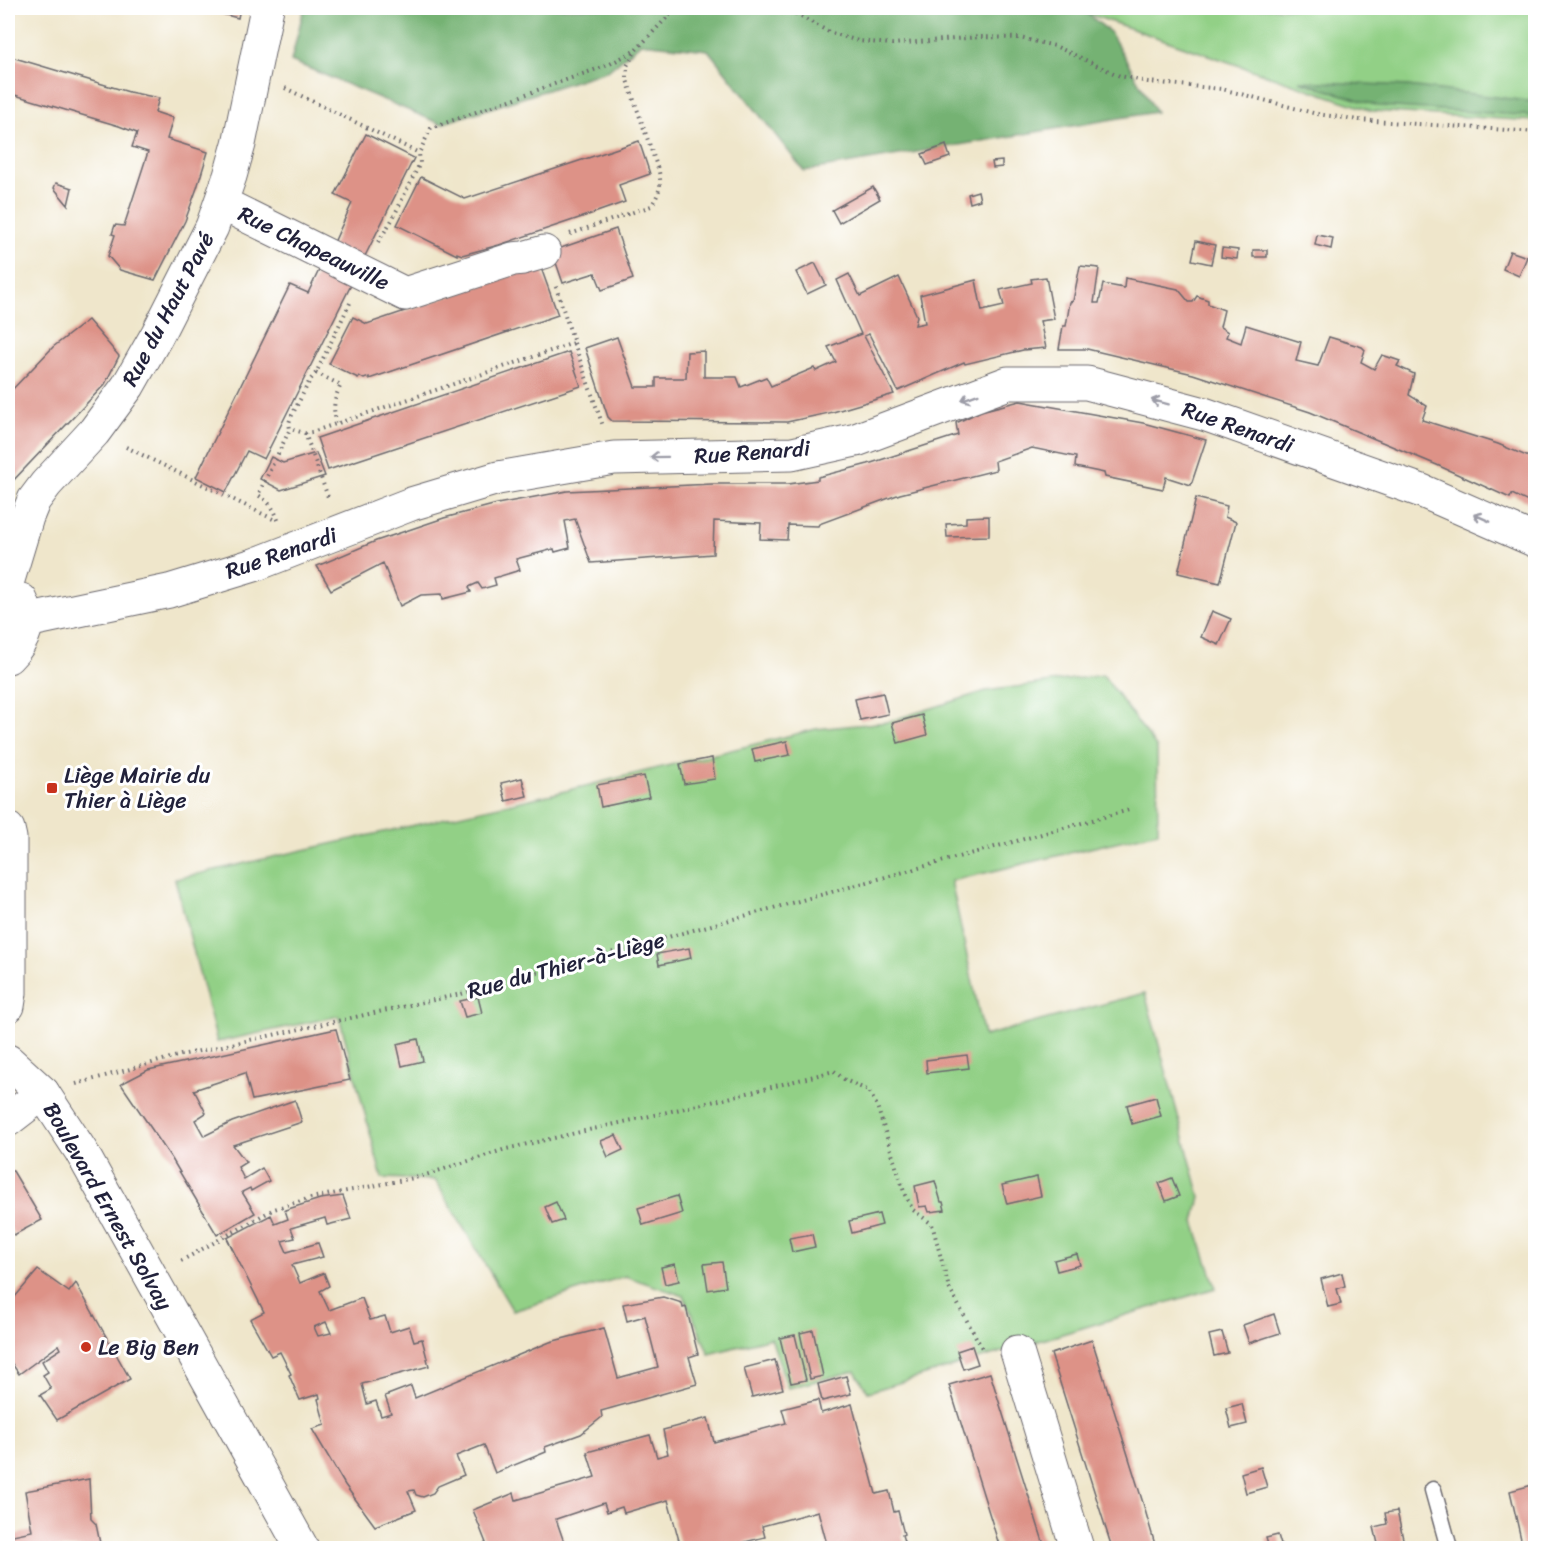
<svg xmlns="http://www.w3.org/2000/svg" width="1543" height="1556" font-family="Sriracha,sans-serif">
  <style>
    .green { fill: #92d086; stroke: #5a7960; stroke-width: 1.5 }
    .forest { fill: #75b273; stroke: #4c6a57; stroke-width: 1.5 }
    .building { fill: #dd9287; fill-rule: evenodd }
    .lines { fill: none; stroke-linecap: round; stroke-linejoin: round }
    .lane-casing { stroke: #6a676d; stroke-width: 19 }
    .street-casing { stroke: #6a676d; stroke-width: 35 }
    .secondary-casing { stroke: #6a676d; stroke-width: 35 }
    .path { stroke: #6a676d; stroke-width: 4; stroke-dasharray: 1.5 4.5; stroke-linecap: butt }
    .lane { stroke: #fff; stroke-width: 16 }
    .street { stroke: #fff; stroke-width: 33 }
    .secondary { stroke: #fff; stroke-width: 33 }
    .oneway { stroke: #9c9ca7 }
    .poi-dot { fill: #c8321e; stroke: #fff; stroke-width: 2 }
    .labels { text-anchor: middle; dominant-baseline: central; stroke-width: 6; stroke-linejoin: round; paint-order: stroke }
    .street-label { font-size: 22px; fill: #22223b; stroke: #fff }
    .poi-label { font-size: 22px; fill: #22223b; stroke: #fff; text-anchor: start }
  </style>
  <rect width="100%" height="100%" fill="#fff"/>
  <filter id="ink" filterUnits="userSpaceOnUse"><feTurbulence type="fractalNoise" baseFrequency=".0167" numOctaves="2"/><feDisplacementMap in="SourceGraphic" scale="12" xChannelSelector="R" yChannelSelector="G"/><feConvolveMatrix kernelMatrix="1 2 1 2 8 2 1 2 1" color-interpolation-filters="sRGB"/></filter>
  <filter id="wash" filterUnits="userSpaceOnUse"><feTurbulence type="fractalNoise" baseFrequency=".008" numOctaves="4" result="noise"/><feDisplacementMap in="SourceGraphic" scale="24" xChannelSelector="R" yChannelSelector="G"/><feGaussianBlur stdDeviation="1.35" result="paint"/><feColorMatrix in="noise" values="0 0 0 0 0 0 0 0 0 0 0 0 0 0 0 0 0 1.4 0 .05"/><feComposite in="paint" operator="in"/></filter>
  <g filter="url(#wash)">
    <rect width="100%" height="100%" fill="#efe6cb"/>
    <!-- green -->
    <g class="green">
      <polygon points="1071,8 1535,8 1535,121 1372,111"/>
      <polygon points="1103,675 1157,748 1158,832 951,881 984,1036 1145,993 1200,1197 1194,1222 1216,1288 868,1392 855,1371 788,1388 771,1338 709,1354 684,1296 625,1276 513,1311 435,1180 382,1178 339,1016 217,1042 175,879 557,793 816,729 887,722 986,691"/>
    </g>
    <!-- forest -->
    <g class="forest">
      <polygon points="304,8 1080,8 1110,32 1156,112 804,171 708,50 641,43 609,70 441,124 291,61"/>
      <polygon points="1299,81 1408,86 1535,102 1535,116 1378,106"/>
    </g>
    <g id="blocks">
      <!-- building -->
      <g class="building">
        <polygon points="198,8 240,8 238,18"/>
        <polygon points="8,56 129,92 159,98 155,112 173,118 167,139 208,152 197,188 185,221 155,280 120,270 108,256 115,235 112,234 115,225 124,226 148,152 132,147 137,133 119,126 8,93"/>
        <polygon points="366,134 414,158 362,262 332,247 352,203 335,195"/>
        <polygon points="639,141 650,174 619,185 625,202 594,213 499,245 462,255 457,253 457,255 397,225 421,177 465,199"/>
        <polygon points="946,145 950,157 927,165 922,154"/>
        <polygon points="1002,161 1002,167 993,168 992,162"/>
        <polygon points="56,183 72,188 68,205 54,188"/>
        <polygon points="873,187 880,199 839,223 832,210"/>
        <polygon points="978,191 980,200 970,203 968,194"/>
        <polygon points="616,229 633,279 602,290 595,273 563,283 552,251"/>
        <polygon points="1317,235 1333,238 1331,249 1315,245"/>
        <polygon points="1196,241 1215,245 1211,264 1192,260"/>
        <polygon points="1222,248 1238,250 1237,259 1221,257"/>
        <rect x="1253" y="250" width="14" height="7"/>
        <polygon points="1510,251 1527,257 1519,276 1503,269"/>
        <polygon points="815,263 826,285 807,294 796,272"/>
        <polygon points="322,264 354,279 264,459 247,451 226,492 196,477 290,285 308,293"/>
        <polygon points="540,265 558,315 369,379 369,377 364,379 359,376 358,378 329,364 353,317 367,324"/>
        <polygon points="1080,266 1099,268 1094,303 1099,303 1103,284 1124,288 1125,278 1178,289 1189,302 1193,302 1197,296 1208,300 1208,304 1224,310 1220,327 1228,332 1226,337 1241,343 1246,325 1301,342 1296,361 1318,366 1329,337 1362,347 1365,350 1361,362 1374,369 1382,355 1400,361 1397,366 1414,374 1409,395 1427,406 1422,420 1498,444 1536,460 1536,506 1512,494 1510,498 1437,465 1310,412 1193,374 1087,349 1059,349 1063,326 1066,326 1070,302 1073,301"/>
        <polygon points="849,274 860,296 899,277 917,316 915,325 925,323 920,295 976,280 982,311 1004,306 1000,290 1032,283 1031,279 1046,277 1054,319 1040,321 1046,348 1023,350 965,364 964,362 898,391 869,334 864,336 894,394 833,412 787,422 612,421 608,417 585,348 617,337 635,387 656,387 656,378 686,378 687,352 704,351 704,377 737,377 741,387 766,377 771,386 814,368 816,371 836,362 828,347 861,334 837,280"/>
        <polygon points="88,320 119,356 105,384 8,486 8,394 53,347"/>
        <polygon points="569,352 581,386 328,470 317,438"/>
        <polygon points="1020,401 1143,423 1206,440 1191,485 1166,477 1163,489 1105,477 1104,473 1075,467 1076,457 1032,448 995,461 996,470 900,494 819,524 818,526 788,525 787,540 760,539 761,523 714,521 713,554 591,563 575,519 565,521 570,548 555,552 554,549 516,559 520,570 494,578 496,585 482,589 478,583 469,587 471,592 443,599 442,594 421,595 400,606 383,563 331,590 317,566 376,541 444,518 497,504 567,491 712,484 788,484 818,480 818,477 868,464 958,435 956,423 981,411"/>
        <polygon points="316,453 325,476 281,490 260,479 271,457 283,463"/>
        <polygon points="1196,498 1227,506 1225,517 1236,522 1220,583 1178,573"/>
        <polygon points="989,516 989,536 947,537 946,524 966,523 966,517"/>
        <polygon points="1212,611 1231,619 1219,645 1201,637"/>
        <polygon points="883,693 888,714 860,720 855,699"/>
        <polygon points="922,715 927,735 898,743 892,723"/>
        <polygon points="787,741 790,755 755,762 752,749"/>
        <polygon points="712,758 715,779 684,784 680,764"/>
        <polygon points="644,776 649,797 601,807 597,785"/>
        <polygon points="522,778 527,796 506,801 501,783"/>
        <polygon points="689,948 691,958 659,965 657,954"/>
        <polygon points="478,997 482,1013 465,1017 460,1001"/>
        <polygon points="336,1029 350,1080 252,1100 245,1073 194,1090 206,1113 195,1120 204,1136 232,1122 295,1100 302,1122 233,1145 246,1162 238,1167 244,1179 262,1168 269,1181 251,1191 250,1188 242,1192 255,1213 217,1235 172,1159 121,1084 148,1070"/>
        <polygon points="418,1039 423,1061 402,1066 397,1044"/>
        <polygon points="967,1055 969,1068 927,1073 926,1060"/>
        <polygon points="1156,1097 1161,1116 1132,1124 1127,1105"/>
        <polygon points="616,1135 623,1150 608,1157 601,1141"/>
        <polygon points="8,1171 13,1171 42,1220 14,1235 9,1226 8,1227"/>
        <polygon points="1037,1177 1041,1196 1007,1204 1002,1185"/>
        <polygon points="1172,1178 1179,1196 1166,1201 1159,1183"/>
        <polygon points="935,1181 941,1202 943,1202 945,1210 929,1212 927,1206 919,1207 915,1186"/>
        <path d="M343 1196 351 1219 327 1225 325 1218 291 1228 295 1238 282 1241 287 1252 318 1243 323 1257 292 1265 300 1283 324 1273 329 1286 320 1291 329 1310 362 1298 370 1320 385 1316 390 1332 409 1326 414 1341 422 1339 429 1366 362 1384 367 1404 376 1401 381 1416 391 1413 385 1396 411 1386 415 1398 550 1342 604 1328 618 1378 658 1367 645 1316 627 1321 623 1304 663 1297 682 1303 683 1308 686 1307 698 1354 689 1357 697 1384 601 1411 602 1417 581 1434 545 1447 546 1452 495 1473 484 1445 456 1456 464 1475 438 1486 433 1493 423 1497 416 1495 414 1490 408 1491 416 1510 375 1526 345 1485 312 1429 325 1425 318 1399 320 1398 319 1394 300 1400 289 1375 291 1374 280 1352 271 1356 250 1319 264 1312 227 1238 271 1215 275 1224 288 1219 285 1210 320 1199ZM326 1322 331 1333 318 1336 314 1327Z"/>
        <polygon points="677,1196 682,1213 643,1225 638,1208"/>
        <polygon points="556,1202 564,1220 552,1224 545,1207"/>
        <polygon points="879,1214 882,1225 852,1233 849,1221"/>
        <polygon points="812,1234 815,1247 792,1252 789,1238"/>
        <polygon points="1077,1254 1080,1265 1057,1271 1054,1260"/>
        <polygon points="722,1262 726,1287 708,1290 704,1264"/>
        <polygon points="675,1264 679,1281 665,1284 661,1267"/>
        <polygon points="38,1270 69,1292 76,1283 130,1379 57,1420 40,1395 51,1389 43,1375 48,1372 42,1361 61,1349 59,1345 19,1374 8,1358 8,1305"/>
        <polygon points="1342,1273 1345,1286 1337,1289 1341,1304 1328,1307 1321,1279"/>
        <polygon points="1274,1314 1280,1333 1249,1343 1243,1325"/>
        <polygon points="813,1330 823,1376 810,1379 800,1333"/>
        <polygon points="1222,1332 1228,1353 1214,1356 1209,1335"/>
        <polygon points="795,1335 806,1380 791,1383 780,1338"/>
        <polygon points="1092,1340 1143,1503 1156,1548 1112,1548 1051,1354"/>
        <polygon points="972,1346 978,1364 963,1369 957,1351"/>
        <polygon points="775,1360 783,1389 752,1397 744,1368"/>
        <polygon points="990,1373 1006,1424 1045,1548 1000,1548 949,1385"/>
        <polygon points="846,1376 851,1394 822,1401 818,1384"/>
        <polygon points="818,1400 821,1413 852,1404 876,1494 889,1491 894,1512 898,1511 904,1534 902,1535 906,1548 828,1548 818,1511 762,1526 765,1537 745,1542 747,1548 681,1548 668,1500 624,1513 622,1507 607,1512 604,1503 556,1519 566,1548 468,1548 486,1543 473,1510 514,1493 516,1500 595,1477 587,1452 650,1435 657,1457 668,1454 663,1430 708,1418 714,1442 786,1423 782,1409"/>
        <polygon points="1242,1404 1247,1424 1231,1428 1226,1408"/>
        <polygon points="1261,1467 1267,1487 1246,1493 1241,1473"/>
        <polygon points="89,1479 91,1519 96,1524 101,1548 8,1548 8,1536 32,1531 25,1491"/>
        <polygon points="1536,1484 1536,1548 1523,1548 1510,1491"/>
        <polygon points="1397,1511 1405,1548 1379,1548 1374,1527 1387,1524 1385,1513"/>
        <polygon points="1278,1535 1282,1548 1269,1548 1266,1538"/>
      </g>
    </g>
  </g>
  <g filter="url(#ink)">
    <use href="#blocks" fill-opacity="0" stroke="#6a676d" stroke-width="1.5"/>
    <g class="lines">
      <defs>
        <polyline id="lane" points="1433,1490 1449,1548"/>
        <g id="street">
          <polyline points="221,203 405,294 513,259 523,258 544,252"/>
          <polyline points="8,580 27,517 34,500 46,484 94,432 128,386 157,335 212,227 230,176 239,144 267,8"/>
          <polyline points="26,621 169,591 254,565 411,504 498,478 614,458 792,454 856,440 1008,383 1087,383 1204,414 1422,491 1536,541"/>
          <path d="M8 657C24 641 32 622 21 600"/>
          <polyline points="8,1120 43,1093"/>
          <polyline points="1017,1352 1077,1548"/>
        </g>
        <g id="secondary">
          <polyline points="8,829 10,838 10,993 8,1006"/>
          <polyline points="8,1061 43,1093 81,1151 302,1548"/>
        </g>
      </defs>
      <!-- lane casing -->
      <use href="#lane" class="lane-casing"/>
      <!-- street casing -->
      <use href="#street" class="street-casing"/>
      <!-- secondary casing -->
      <use href="#secondary" class="secondary-casing"/>
      <!-- path -->
      <g class="path">
        <polyline points="785,8 829,32 858,41 892,44 980,37 1020,38 1055,46 1120,76 1148,82 1222,89 1317,114 1359,120 1536,132"/>
        <polyline points="285,88 419,153"/>
        <path d="M570 234 651 206C659 194 662 186 659 172L627 80V66L636 50 676 8"/>
        <polyline points="378,242 392,220 420,163 419,153 431,128 608,65 636,50"/>
        <polyline points="350,303 316,373 310,380 291,417 289,423 290,429 305,433 312,432 574,343 555,284"/>
        <polyline points="574,343 603,426"/>
        <path d="M316 373 341 385C334 398 332 409 337 423"/>
        <polyline points="305,433 329,500"/>
        <polyline points="126,447 275,520"/>
        <path d="M278 520C274 508 269 502 258 495L290 429"/>
        <polyline points="76,1084 181,1055 461,994 1129,810"/>
        <polyline points="181,1261 274,1209 311,1198 419,1177 506,1149 724,1099 834,1071 845,1080 869,1091 877,1106 905,1195 913,1210 932,1224 949,1288 983,1350"/>
      </g>
      <!-- lane -->
      <use href="#lane" class="lane"/>
      <!-- street -->
      <use href="#street" class="street"/>
      <!-- secondary -->
      <use href="#secondary" class="secondary"/>
    </g>
    <!-- one-way arrows -->
    <defs><path id="oneway-shaft" d="M-6 0H5M1.5-3L5.5 0L1.5 3" fill="none" stroke-width="1.6" stroke-linecap="round" stroke-linejoin="round" transform="scale(1.5)"/></defs>
    <g class="oneway">
      <use href="#oneway-shaft" transform="translate(970 397) rotate(160)"/>
      <use href="#oneway-shaft" transform="translate(1160 402) rotate(-165)"/>
      <use href="#oneway-shaft" transform="translate(659 457) rotate(179)"/>
      <use href="#oneway-shaft" transform="translate(1482 518) rotate(-156)"/>
    </g>
  </g>
  <!-- markers -->
  <g class="poi-dot">
    <rect x="46" y="782" width="12" height="12" rx="3"/>
    <circle cx="86" cy="1347" r="6"/>
  </g>
  <g class="labels">
    <!-- street labels -->
    <g class="street-label">
      <text transform="translate(314 248) rotate(26)">Rue Chapeauville</text>
      <text transform="translate(168 309) rotate(-62)">Rue du Haut Pavé</text>
      <text transform="translate(1238 427) rotate(19)">Rue Renardi</text>
      <text transform="translate(752 452) rotate(-4)">Rue Renardi</text>
      <text transform="translate(281 553) rotate(-19)">Rue Renardi</text>
      <text transform="translate(566 965) rotate(-15)">Rue du Thier-à-Liège</text>
      <text transform="translate(108 1206) rotate(60)">Boulevard Ernest Solvay</text>
    </g>
    <!-- poi labels -->
    <g class="poi-label">
      <text x="64" y="775">Liège Mairie du<tspan x="64" dy="25">Thier à Liège</tspan></text>
      <text x="98" y="1347">Le Big Ben</text>
    </g>
  </g>
  <!-- margin -->
  <rect width="1543" height="1556" fill="none" stroke="#fff" stroke-width="30"/>
</svg>
